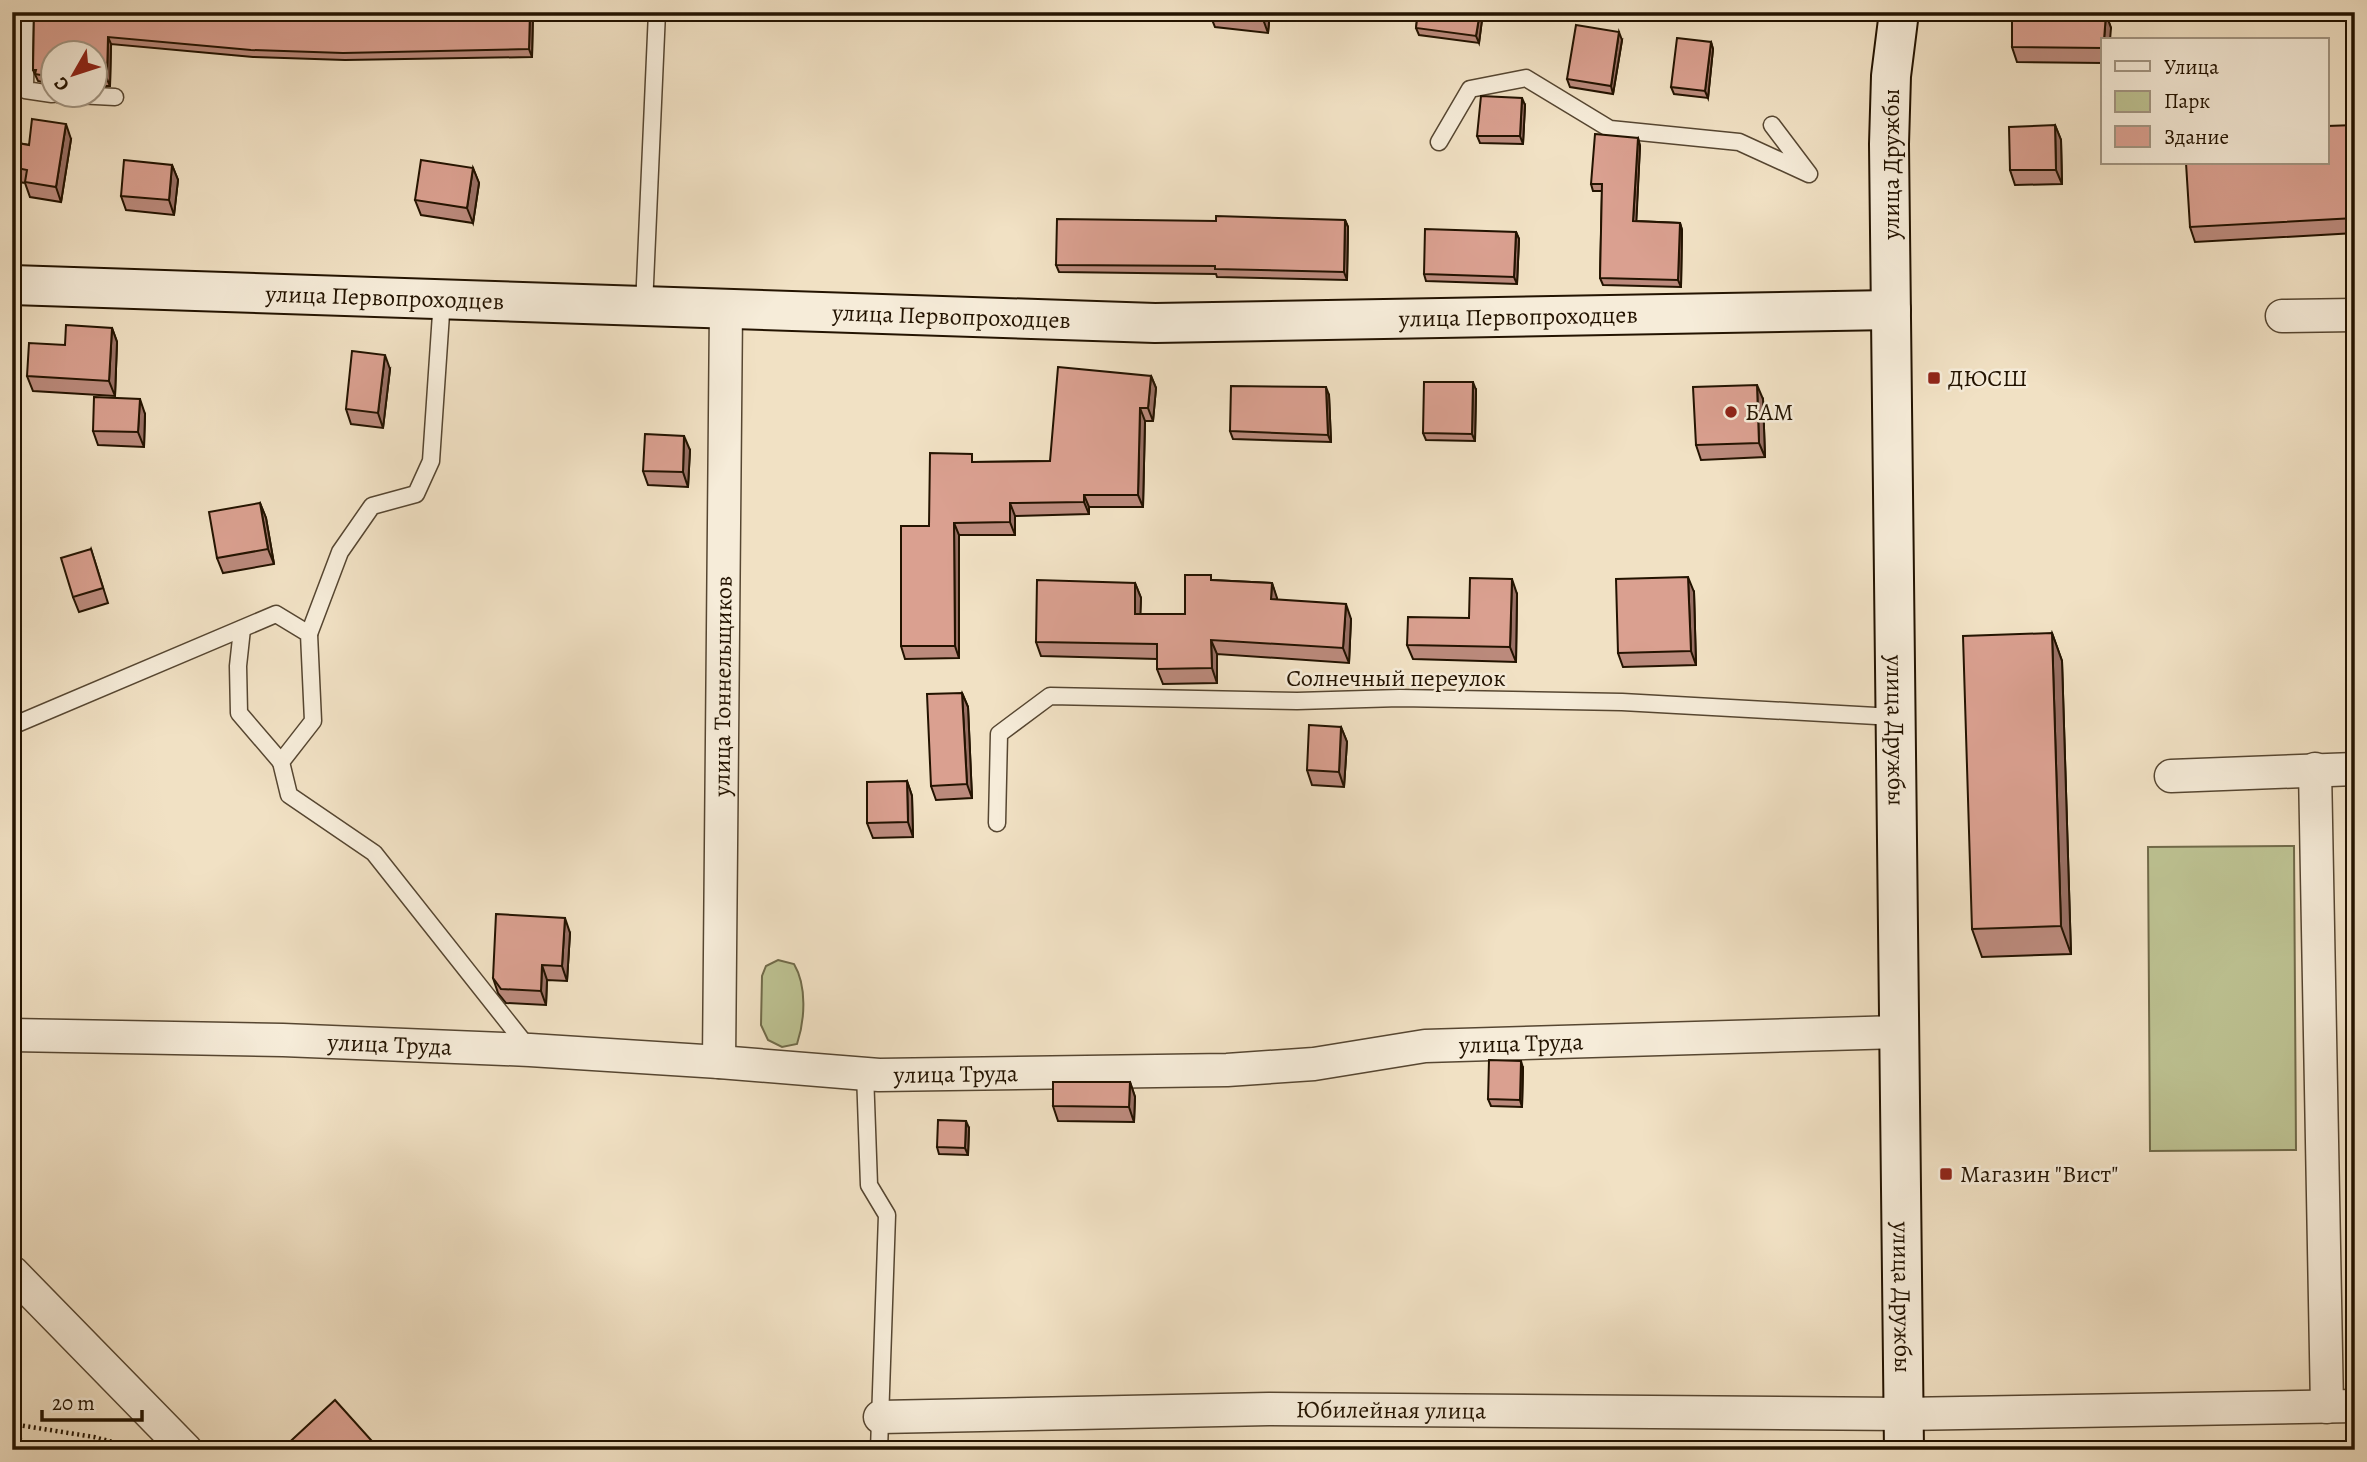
<svg xmlns="http://www.w3.org/2000/svg" width="2367" height="1462" font-family="Alegreya,serif">
  <style>
    .green { fill: #bdc292; stroke: #706a49; stroke-width: 2 }
    .lines { fill: none; stroke-linecap: round; stroke-linejoin: round }
    .lane-casing { stroke: #564631; stroke-width: 19 }
    .street-casing { stroke: #564631; stroke-width: 35 }
    .secondary-casing { stroke: #231300; stroke-width: 42 }
    .path { stroke: #231300; stroke-width: 4.5; stroke-dasharray: 2 3.5; stroke-linecap: butt }
    .lane { stroke: #f6ecd9; stroke-width: 16 }
    .street { stroke: #f6ecd9; stroke-width: 32 }
    .secondary { stroke: #f6ecd9; stroke-width: 38 }
    .wall { fill: #bb8a7c; stroke: #231300; stroke-width: 2 }
    .shaded-wall { fill: #997065; stroke: #231300; stroke-width: 2 }
    .building { fill: #daa090; stroke: #231300; stroke-width: 2 }
    .poi-dot { fill: #8f2418; stroke: #f6ecd9; stroke-width: 2.5 }
    .labels { text-anchor: middle; dominant-baseline: central; stroke-width: 5; stroke-linejoin: round; paint-order: stroke }
    .street-label { font-size: 24px; fill: #231300; stroke: #f6ecd9 }
    .poi-label { font-size: 24px; fill: #231300; stroke: #f6ecd9; text-anchor: start }
  </style>
  <rect width="100%" height="100%" fill="#f1e1c4"/>
  <filter id="stains"><feTurbulence type="fractalNoise" baseFrequency=".00286" numOctaves="4"/><feColorMatrix values="0 0 0 0 .2 0 0 0 0 .09 0 0 0 0 .02 0 0 0 .5 -.17"/></filter>
  <radialGradient id="worn" r=".72"><stop offset=".6" stop-color="#630" stop-opacity="0"/><stop offset="1" stop-color="#630" stop-opacity=".3"/></radialGradient>
  <!-- green -->
  <g class="green">
    <polygon points="2294,846 2296,1150 2150,1151 2148,847"/>
    <path d="M778 960 794 964C807 986 805 1020 797 1044L782 1047 768 1040 761 1025 762 976 766 966Z"/>
  </g>
  <g class="lines">
    <defs>
      <g id="lane">
        <polyline points="26,12 25,90 52,94"/>
        <polyline points="57,94 115,97"/>
        <polyline points="1439,142 1470,89 1526,78 1610,129 1739,142 1809,174 1772,125"/>
        <polyline points="644,306 657,12"/>
        <polyline points="242,629 238,666 239,713 281,762"/>
        <polyline points="309,634 340,552 372,506 416,494 431,461 442,299"/>
        <polyline points="12,726 276,614 309,634 313,721 281,762 289,795 374,853 530,1050"/>
        <polyline points="997,823 999,734 1050,696 1297,701 1400,698 1622,702 1894,717"/>
        <polyline points="865,1073 869,1185 887,1215 879,1450"/>
      </g>
      <g id="street">
        <polyline points="2282,316 2355,315"/>
        <polyline points="2315,769 2327,1407"/>
        <polyline points="2171,776 2355,769"/>
        <path id="s1" d="M12 1035 283 1040 530 1050 719 1062 879 1075 1227 1070 1314 1064 1425 1046 1899 1032"/>
        <path id="s2" d="M719 1062 726 308"/>
        <polyline points="12,1272 186,1450"/>
        <path id="s3" d="M880 1417 1269 1409 1903 1414 2355 1406"/>
      </g>
      <g id="secondary">
        <path id="s4" d="M1899 12 1891 76 1889 144 1904 1450"/>
        <path id="s5" d="M12 285 1155 323 1891 310"/>
      </g>
    </defs>
    <!-- lane casing -->
    <use href="#lane" class="lane-casing"/>
    <!-- street casing -->
    <use href="#street" class="street-casing"/>
    <!-- secondary casing -->
    <use href="#secondary" class="secondary-casing"/>
    <!-- path -->
    <g class="path">
      <polyline points="12,1424 94,1437 138,1449"/>
      <polyline points="12,1430 30,1450"/>
    </g>
    <!-- lane -->
    <use href="#lane" class="lane"/>
    <!-- street -->
    <use href="#street" class="street"/>
    <!-- secondary -->
    <use href="#secondary" class="secondary"/>
  </g>
  <!-- wall -->
  <g class="wall">
    <polygon points="34,12 533,12 532,57 345,60 253,57 111,44 110,86 94,86 94,52 52,52 52,84 38,81 33,70"/>
    <polygon points="1209,12 1270,12 1268,33 1215,27"/>
    <polygon points="1418,12 1483,12 1479,43 1419,35 1416,28"/>
    <polygon points="2106,14 2111,28 2103,40 2103,63 2017,62 2012,47"/>
    <polygon points="1622,40 1613,94 1570,87 1567,79"/>
    <polygon points="1711,42 1713,49 1708,98 1674,94 1671,87"/>
    <polygon points="1525,105 1523,144 1480,143 1477,136"/>
    <polygon points="2055,125 2061,140 2062,184 2015,185 2010,170"/>
    <polygon points="2355,125 2355,233 2195,242 2190,227"/>
    <polygon points="1638,138 1640,146 1636,221 1680,223 1682,230 1681,287 1603,285 1600,278 1602,191 1593,191 1591,184"/>
    <polygon points="71,139 61,202 30,197 25,183 12,181 12,142 29,145"/>
    <polygon points="172,165 178,180 174,215 126,210 121,196"/>
    <polygon points="473,168 479,183 473,223 421,215 415,200"/>
    <polygon points="1345,220 1348,227 1347,280 1217,277 1216,274 1059,272 1056,265 1216,221"/>
    <polygon points="1516,232 1519,239 1517,284 1426,281 1424,274"/>
    <polygon points="112,328 117,342 115,396 33,391 27,376 65,345"/>
    <polygon points="390,369 383,428 351,424 346,409"/>
    <polygon points="1151,376 1156,388 1153,421 1145,421 1143,507 1089,507 1089,514 1015,516 1015,535 959,535 959,658 905,659 901,646 929,526 975,462 1050,461"/>
    <polygon points="1476,390 1475,441 1426,440 1423,433"/>
    <polygon points="1329,395 1331,442 1233,439 1230,431"/>
    <polygon points="1763,399 1765,457 1701,460 1696,445"/>
    <polygon points="145,414 144,447 98,445 93,431"/>
    <polygon points="690,450 688,487 648,485 643,471"/>
    <polygon points="260,503 266,518 274,564 223,573 217,558"/>
    <polygon points="91,549 108,603 79,612 73,597"/>
    <polygon points="1212,580 1272,583 1277,600 1351,619 1349,663 1217,654 1217,683 1163,684 1157,669 1157,659 1041,656 1036,642 1135,583 1141,598 1140,614 1185,614"/>
    <polygon points="1694,592 1696,665 1623,667 1618,653"/>
    <polygon points="1517,594 1516,662 1413,659 1407,645 1469,618"/>
    <polygon points="2052,633 2062,661 2071,954 1982,957 1972,929"/>
    <polygon points="962,693 968,707 972,798 936,800 931,786"/>
    <polygon points="1341,727 1347,742 1344,787 1312,785 1307,770"/>
    <polygon points="907,781 912,796 913,837 873,838 867,823"/>
    <polygon points="570,933 567,981 547,980 546,1005 506,1003 498,993 493,978"/>
    <polygon points="1523,1068 1522,1107 1491,1106 1488,1099"/>
    <polygon points="1130,1082 1135,1097 1134,1122 1058,1121 1053,1106"/>
    <polygon points="969,1128 968,1155 939,1154 937,1147"/>
  </g>
  <!-- shaded-wall -->
  <g class="shaded-wall">
    <polygon points="13,12 16,12 15,77 12,71"/>
    <polygon points="530,12 533,12 532,57 529,49"/>
    <polygon points="1263,12 1270,12 1268,33 1263,19"/>
    <polygon points="1480,12 1483,12 1479,43 1476,36"/>
    <polygon points="2106,14 2111,28 2110,40 2104,40"/>
    <polygon points="1619,32 1622,40 1613,94 1611,86"/>
    <polygon points="108,37 111,44 110,86 107,79"/>
    <polygon points="1711,42 1713,49 1708,98 1705,91"/>
    <polygon points="1522,98 1525,105 1523,144 1520,136"/>
    <polygon points="66,124 71,139 61,202 56,187"/>
    <polygon points="2055,125 2061,140 2062,184 2056,170"/>
    <polygon points="1638,138 1640,146 1636,229 1633,221"/>
    <polygon points="172,165 178,180 174,215 169,200"/>
    <polygon points="473,168 479,183 473,223 467,208"/>
    <polygon points="1345,220 1348,227 1347,280 1344,272"/>
    <polygon points="1680,223 1682,230 1681,287 1678,280"/>
    <polygon points="1516,232 1519,239 1517,284 1514,277"/>
    <polygon points="112,328 117,342 115,396 109,381"/>
    <polygon points="385,355 390,369 383,428 378,413"/>
    <polygon points="1151,376 1156,388 1153,421 1148,408"/>
    <polygon points="1473,382 1476,390 1475,441 1472,434"/>
    <polygon points="1757,385 1763,399 1765,457 1759,443"/>
    <polygon points="1326,387 1329,395 1331,442 1328,435"/>
    <polygon points="140,399 145,414 144,447 138,432"/>
    <polygon points="1140,408 1145,421 1143,507 1138,495"/>
    <polygon points="684,436 690,450 688,487 683,472"/>
    <polygon points="1084,495 1089,507 1089,514 1084,502"/>
    <polygon points="260,503 266,518 274,564 268,549"/>
    <polygon points="1010,503 1015,516 1015,535 1010,522"/>
    <polygon points="954,523 959,535 959,658 955,646"/>
    <polygon points="1688,577 1694,592 1696,665 1691,651"/>
    <polygon points="1512,579 1517,594 1516,662 1510,647"/>
    <polygon points="1135,583 1141,598 1140,629 1135,614"/>
    <polygon points="1272,583 1277,598 1276,614 1271,599"/>
    <polygon points="1346,604 1351,619 1349,663 1343,648"/>
    <polygon points="2052,633 2062,661 2071,954 2061,926"/>
    <polygon points="1211,640 1217,654 1217,683 1212,668"/>
    <polygon points="962,693 968,707 972,798 967,784"/>
    <polygon points="1341,727 1347,742 1344,787 1339,772"/>
    <polygon points="907,781 912,796 913,837 908,822"/>
    <polygon points="565,918 570,933 567,981 562,966"/>
    <polygon points="542,965 547,980 546,1005 541,991"/>
    <polygon points="1521,1061 1523,1068 1522,1107 1520,1100"/>
    <polygon points="1130,1082 1135,1097 1134,1122 1129,1107"/>
    <polygon points="966,1121 969,1128 968,1155 965,1148"/>
  </g>
  <!-- building -->
  <g class="building">
    <polygon points="34,12 530,12 529,49 343,53 251,50 108,37 107,79 94,78 94,52 52,52 52,77 35,74 36,70 33,70"/>
    <polygon points="1209,12 1263,12 1263,19"/>
    <polygon points="1418,12 1480,12 1476,36 1416,28"/>
    <polygon points="2012,12 2081,12 2106,14 2104,40 2103,40 2103,48 2012,47"/>
    <polygon points="1576,25 1619,32 1611,86 1567,79"/>
    <polygon points="1677,38 1711,42 1705,91 1671,87"/>
    <polygon points="1481,96 1522,98 1520,136 1477,136"/>
    <polygon points="32,119 66,124 56,187 25,182 27,170 12,167 12,142 29,145"/>
    <polygon points="2055,125 2056,170 2010,170 2009,127"/>
    <polygon points="2355,125 2355,218 2190,227 2186,163 2327,163 2327,126"/>
    <polygon points="1595,134 1638,138 1633,221 1680,223 1678,280 1600,278 1602,184 1591,184"/>
    <polygon points="124,160 172,165 169,200 121,196"/>
    <polygon points="421,160 473,168 467,208 415,200"/>
    <polygon points="1216,216 1345,220 1344,272 1215,269 1215,266 1056,265 1057,219 1216,221"/>
    <polygon points="1425,229 1516,232 1514,277 1424,274"/>
    <polygon points="66,325 112,328 109,381 27,376 29,343 65,345"/>
    <polygon points="352,351 385,355 378,413 346,409"/>
    <polygon points="1058,367 1151,376 1148,408 1140,408 1138,495 1084,495 1084,502 1010,503 1010,522 954,523 955,646 901,646 901,526 929,526 930,453 972,454 972,462 1050,461"/>
    <polygon points="1424,382 1473,382 1472,434 1423,433"/>
    <polygon points="1757,385 1759,443 1696,445 1693,387"/>
    <polygon points="1231,386 1326,387 1328,435 1230,431"/>
    <polygon points="94,397 140,399 138,432 93,431"/>
    <polygon points="645,434 684,436 683,472 643,471"/>
    <polygon points="260,503 268,549 217,558 209,512"/>
    <polygon points="91,549 103,588 73,597 61,558"/>
    <polygon points="1185,575 1211,575 1211,580 1272,583 1271,599 1346,604 1343,648 1211,640 1212,668 1157,669 1157,644 1036,642 1037,580 1135,583 1135,614 1185,614"/>
    <polygon points="1688,577 1691,651 1618,653 1616,579"/>
    <polygon points="1470,578 1512,579 1510,647 1407,645 1408,617 1469,618"/>
    <polygon points="2052,633 2061,926 1972,929 1963,636"/>
    <polygon points="962,693 967,784 931,786 927,694"/>
    <polygon points="1309,725 1341,727 1339,772 1307,770"/>
    <polygon points="907,781 908,822 867,823 867,782"/>
    <polygon points="496,914 565,918 562,966 542,965 541,991 501,989 493,978"/>
    <polygon points="1489,1060 1521,1061 1520,1100 1488,1099"/>
    <polygon points="1053,1082 1130,1082 1129,1107 1053,1106"/>
    <polygon points="938,1120 966,1121 965,1148 937,1147"/>
    <polygon points="335,1400 380,1450 281,1450"/>
  </g>
  <!-- markers -->
  <g class="poi-dot">
    <rect x="1927" y="371" width="14" height="14" rx="3.5"/>
    <circle cx="1731" cy="412" r="7"/>
    <rect x="1939" y="1167" width="14" height="14" rx="3.5"/>
  </g>
  <g class="labels">
    <!-- street labels -->
    <g class="street-label">
      <text transform="translate(1891 164) rotate(-90)">улица Дружбы</text>
      <text stroke="none"><textPath href="#s5" startOffset="373">улица Первопроходцев</textPath></text>
      <text stroke="none"><textPath href="#s5" startOffset="940">улица Первопроходцев</textPath></text>
      <text stroke="none"><textPath href="#s5" startOffset="1507">улица Первопроходцев</textPath></text>
      <text x="1396" y="678">Солнечный переулок</text>
      <text stroke="none"><textPath href="#s2" startOffset="376">улица Тоннельщиков</textPath></text>
      <text stroke="none"><textPath href="#s4" startOffset="719">улица Дружбы</textPath></text>
      <text stroke="none"><textPath href="#s1" startOffset="1512">улица Труда</textPath></text>
      <text stroke="none"><textPath href="#s1" startOffset="378">улица Труда</textPath></text>
      <text stroke="none"><textPath href="#s1" startOffset="945">улица Труда</textPath></text>
      <text stroke="none"><textPath href="#s4" startOffset="1286">улица Дружбы</textPath></text>
      <text stroke="none"><textPath href="#s3" startOffset="511">Юбилейная улица</textPath></text>
    </g>
    <!-- poi labels -->
    <g class="poi-label">
      <text x="1948" y="378">ДЮСШ</text>
      <text x="1745" y="412">БАМ</text>
      <text x="1960" y="1174">Магазин "Вист"</text>
    </g>
  </g>
  <!-- margin -->
  <rect width="2367" height="1462" fill="none" stroke="#f1e1c4" stroke-width="42"/>
  <rect x="14" y="14" width="2339" height="1434" fill="none" stroke="#231300" stroke-width="3.5"/>
  <rect x="21" y="21" width="2325" height="1420" fill="none" stroke="#231300" stroke-width="2"/>
  <!-- legend -->
  <rect x="2101" y="38" width="228" height="126" fill="#f6ecd9" stroke="#a29582" stroke-width="2"/>
  <rect x="2115" y="61" width="35" height="10" fill="#f6ecd9" stroke="#a29582" stroke-width="2"/>
  <text x="2164" y="74" font-size="21" fill="#231300">Улица</text>
  <rect x="2115" y="91" width="35" height="21" fill="#bdc292" stroke="#a29582" stroke-width="2"/>
  <text x="2164" y="108" font-size="21" fill="#231300">Парк</text>
  <rect x="2115" y="126" width="35" height="21" fill="#daa090" stroke="#a29582" stroke-width="2"/>
  <text x="2164" y="144" font-size="21" fill="#231300">Здание</text>
  <!-- north arrow -->
  <g transform="translate(74 74) rotate(231)"><circle r="33" fill="#f6ecd9" stroke="#a29582" stroke-width="2"/>
  <path d="M0-5L12 26L0 18L-12 26Z" fill="#8f2418"/>
  <text y="-10" font-size="19" font-weight="bold" text-anchor="middle" fill="#231300">С</text>
  </g>
  <!-- scale -->
  <path d="M42 1410v10h100v-10" fill="none" stroke="#231300" stroke-width="3.5"/>
  <text x="52" y="1410" font-size="21" fill="#231300" stroke="#f6ecd9" stroke-width="5" paint-order="stroke">20 m</text>
  <rect width="100%" height="100%" filter="url(#stains)"/>
  <rect width="100%" height="100%" fill="url(#worn)"/>
</svg>
